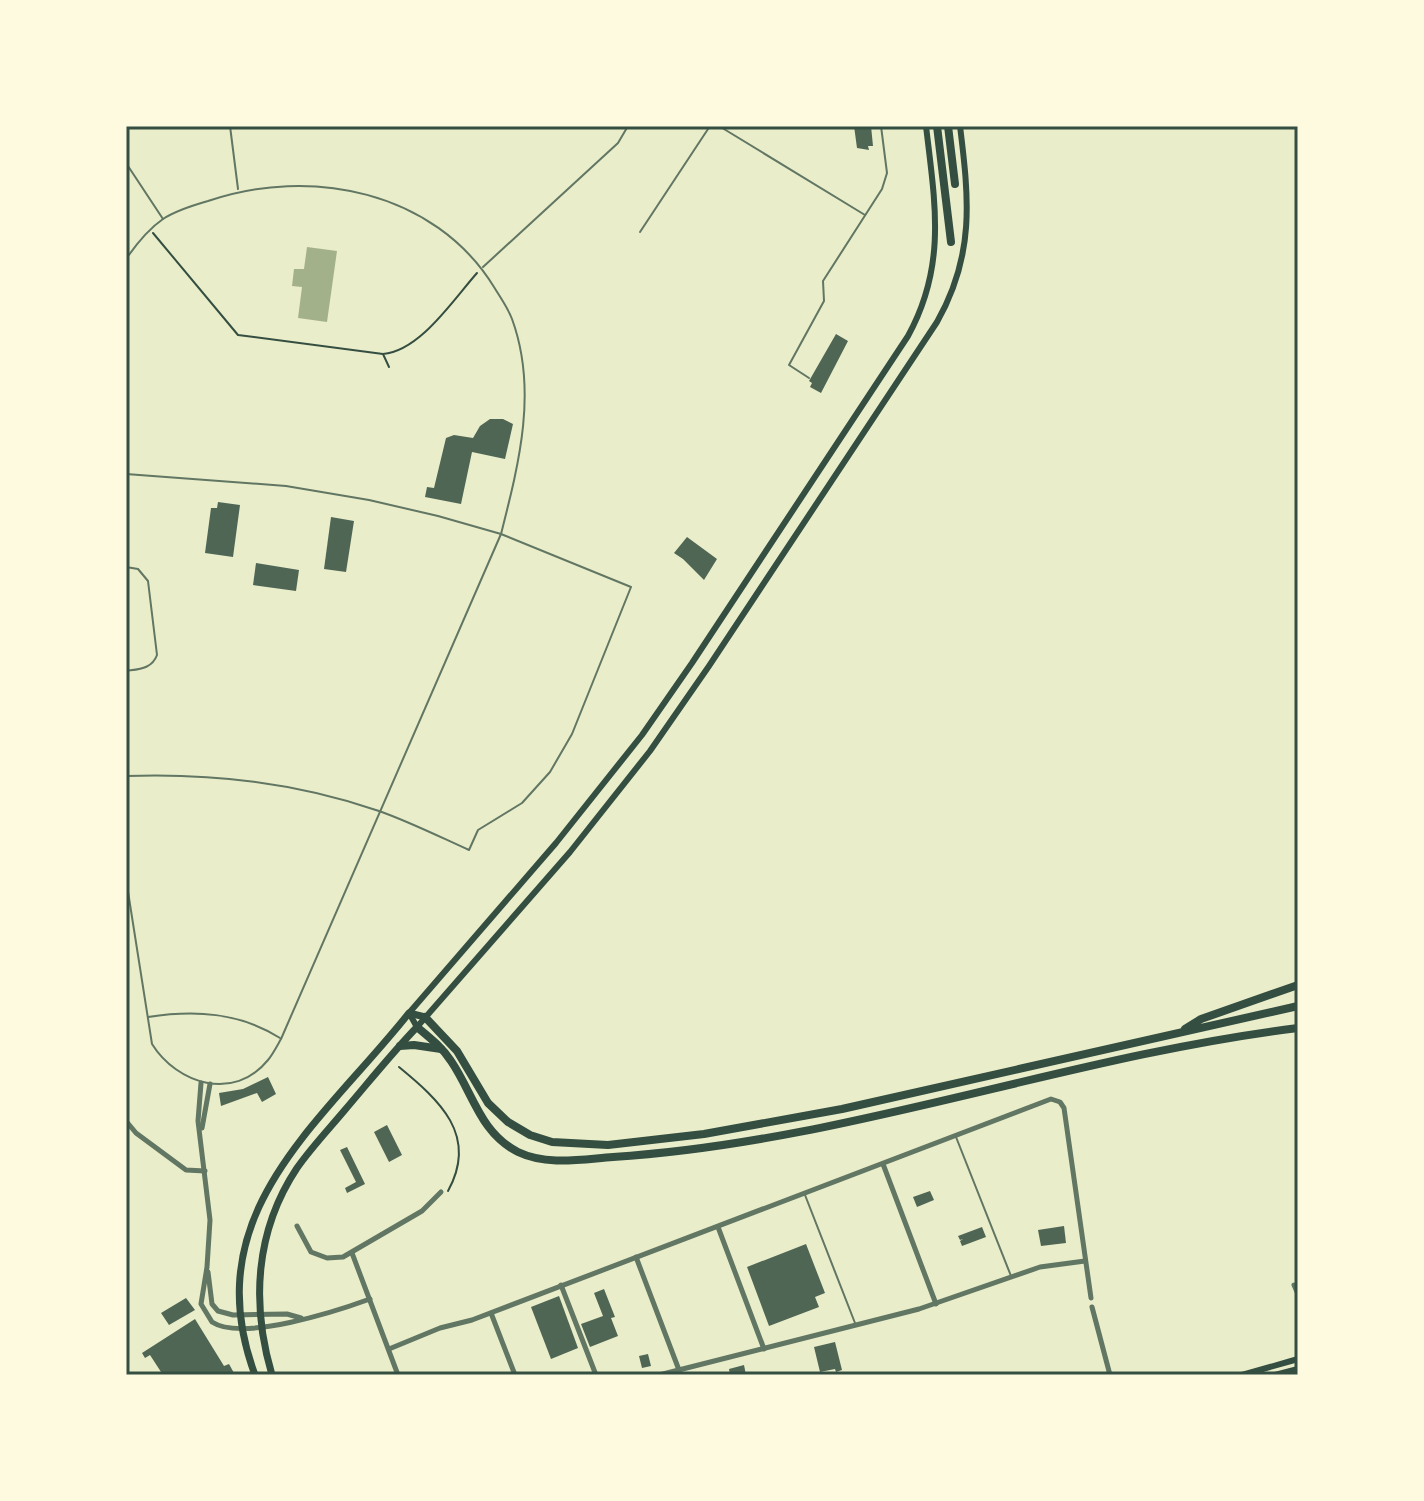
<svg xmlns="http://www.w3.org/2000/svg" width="1424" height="1501" font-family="'Noto Sans',sans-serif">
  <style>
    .water { fill: #a3b18a }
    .building { fill: #4f6655 }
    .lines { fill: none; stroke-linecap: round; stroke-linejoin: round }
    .path { stroke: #344e41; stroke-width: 2 }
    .service { stroke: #617663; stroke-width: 2 }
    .minor { stroke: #617663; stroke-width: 5 }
    .secondary { stroke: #344e41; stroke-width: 6 }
    .primary { stroke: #344e41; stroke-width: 7 }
    .motorway { stroke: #344e41; stroke-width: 8 }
    .neatline { fill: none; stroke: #344e41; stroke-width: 3 }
  </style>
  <rect width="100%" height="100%" fill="#e9edc9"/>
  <!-- water -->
  <polygon class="water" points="307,247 337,251 327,322 298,318 302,287 292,286 294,269 304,269"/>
  <!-- building -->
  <g class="building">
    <polygon points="854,126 871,126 873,146 868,146 869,150 857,148"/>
    <polygon points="836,334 848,341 821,393 810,387 812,383 809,381"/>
    <polygon points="490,419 503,419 513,424 505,459 472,452 461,504 425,497 427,487 434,488 446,438 454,435 473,438 480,426"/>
    <polygon points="218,502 240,505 233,557 205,553 211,508 217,508"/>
    <polygon points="331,517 354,521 346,572 324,569"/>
    <polygon points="687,537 717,559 704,580 683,559 674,553"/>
    <polygon points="256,563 299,570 296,591 253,585"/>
    <polygon points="268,1077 276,1094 262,1102 257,1093 221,1106 219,1093 243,1089"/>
    <polygon points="387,1125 402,1155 389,1162 374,1132"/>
    <polygon points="347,1147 365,1184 347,1193 345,1188 356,1182 340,1150"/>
    <polygon points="930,1191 934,1200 917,1207 913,1197"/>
    <polygon points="1064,1226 1066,1243 1041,1246 1038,1230"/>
    <polygon points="982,1227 986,1237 962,1246 960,1241 963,1239 960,1240 958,1236"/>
    <polygon points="806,1244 825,1293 815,1297 819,1307 769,1326 747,1267"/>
    <polygon points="604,1289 615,1317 611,1318 618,1336 590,1347 581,1324 603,1316 594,1293"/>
    <polygon points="559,1296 578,1348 551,1359 531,1307"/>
    <polygon points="186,1298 195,1310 169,1325 161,1313"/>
    <polygon points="195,1319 224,1366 229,1364 234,1373 163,1375 150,1355 145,1358 142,1353"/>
    <polygon points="835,1342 842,1370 836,1372 835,1369 820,1372 814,1347"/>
    <polygon points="648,1354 651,1366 642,1368 639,1356"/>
    <polygon points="744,1365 746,1375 730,1375 729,1369"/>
  </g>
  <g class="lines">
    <!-- path -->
    <g class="path">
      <polyline points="153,233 238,335 383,354"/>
      <path d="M389 367 383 354C420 351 453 300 477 273"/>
      <path d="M399 1067C439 1100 479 1135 448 1191"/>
    </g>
    <!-- service -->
    <g class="service">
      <polyline points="230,126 238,189"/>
      <polyline points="719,126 865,215"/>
      <polyline points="126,163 163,219"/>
      <polyline points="640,232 710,126"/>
      <path d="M126 259C135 246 150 228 163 219 175 211 194 205 208 201 310 166 435 191 494 287 500 297 508 308 512 319 538 390 519 463 501 534L281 1039C277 1046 273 1054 268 1060 234 1102 177 1084 152 1044L126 879"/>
      <polyline points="483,267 618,143 628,126"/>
      <polyline points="809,378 789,365 824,301 823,281 882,189 887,173 881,126"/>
      <path d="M126 474 286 486 369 500 438 516 501 534 631 587 572 734 550 772 522 803 478 830 469 850C440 837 410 822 379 811 298 783 211 773 126 776"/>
      <path d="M126 567 138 569 148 581 157 655C152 669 139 669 126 671"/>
      <path d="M148 1017C194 1010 239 1012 280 1038"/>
      <polyline points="956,1137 1011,1276"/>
      <polyline points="805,1195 855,1323"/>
    </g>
    <!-- minor -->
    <g class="minor">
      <path d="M201 1083 198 1121 210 1220 207 1267 201 1304 212 1322C242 1342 337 1311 370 1299"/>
      <polyline points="126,1121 136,1133 186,1170 205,1171"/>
      <polyline points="202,1128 210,1084"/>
      <polyline points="883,1164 936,1304"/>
      <polyline points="297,1226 311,1252 327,1258 343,1257 422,1211 441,1192"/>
      <polyline points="718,1227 764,1349"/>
      <polyline points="352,1253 398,1375"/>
      <polyline points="636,1257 679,1370"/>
      <polyline points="208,1272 212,1304 218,1311 233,1315 287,1314 301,1318"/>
      <polyline points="561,1285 596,1375"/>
      <polyline points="1294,1285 1298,1294"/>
      <polyline points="1092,1307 1110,1375"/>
      <polyline points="491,1313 515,1375"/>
      <polyline points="389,1349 440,1328 472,1320 1051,1099 1060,1102 1064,1108 1091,1298"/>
      <polyline points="659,1375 919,1309 1040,1267 1085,1261"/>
    </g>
    <!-- secondary -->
    <g class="secondary">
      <path d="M926 126C935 203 947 265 908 336L692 663 642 735 556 843 409 1013 417 1027 570 852 650 751 709 666 937 322C975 255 969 199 960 126"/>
      <polyline points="1242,1375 1298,1359"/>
      <polyline points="1275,1375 1298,1369"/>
    </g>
    <!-- primary -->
    <g class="primary">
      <path d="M255 1375C195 1213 320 1125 409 1013L425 1017"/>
      <path d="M272 1375C251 1304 255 1231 297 1168 311 1148 328 1130 344 1111 368 1083 391 1054 417 1027"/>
    </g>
    <!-- motorway -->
    <g class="motorway">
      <polyline points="937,126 951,242"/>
      <polyline points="948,126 955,184"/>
      <polyline points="425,1017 457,1051 488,1103 508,1122 530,1135 552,1142 608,1145 704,1134 842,1109 1298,1006"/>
      <path d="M417 1027C429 1037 442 1047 451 1061 473 1093 480 1133 518 1152 547 1166 583 1159 613 1157 846 1142 1068 1056 1298 1028"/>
      <polyline points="1185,1029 1201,1019 1298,985"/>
      <polyline points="400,1046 414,1045 441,1049"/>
    </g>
  </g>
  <!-- border -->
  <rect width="1424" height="1501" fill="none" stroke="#fefae0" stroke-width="256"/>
  <rect x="128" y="128" width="1168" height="1245" class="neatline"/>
</svg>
